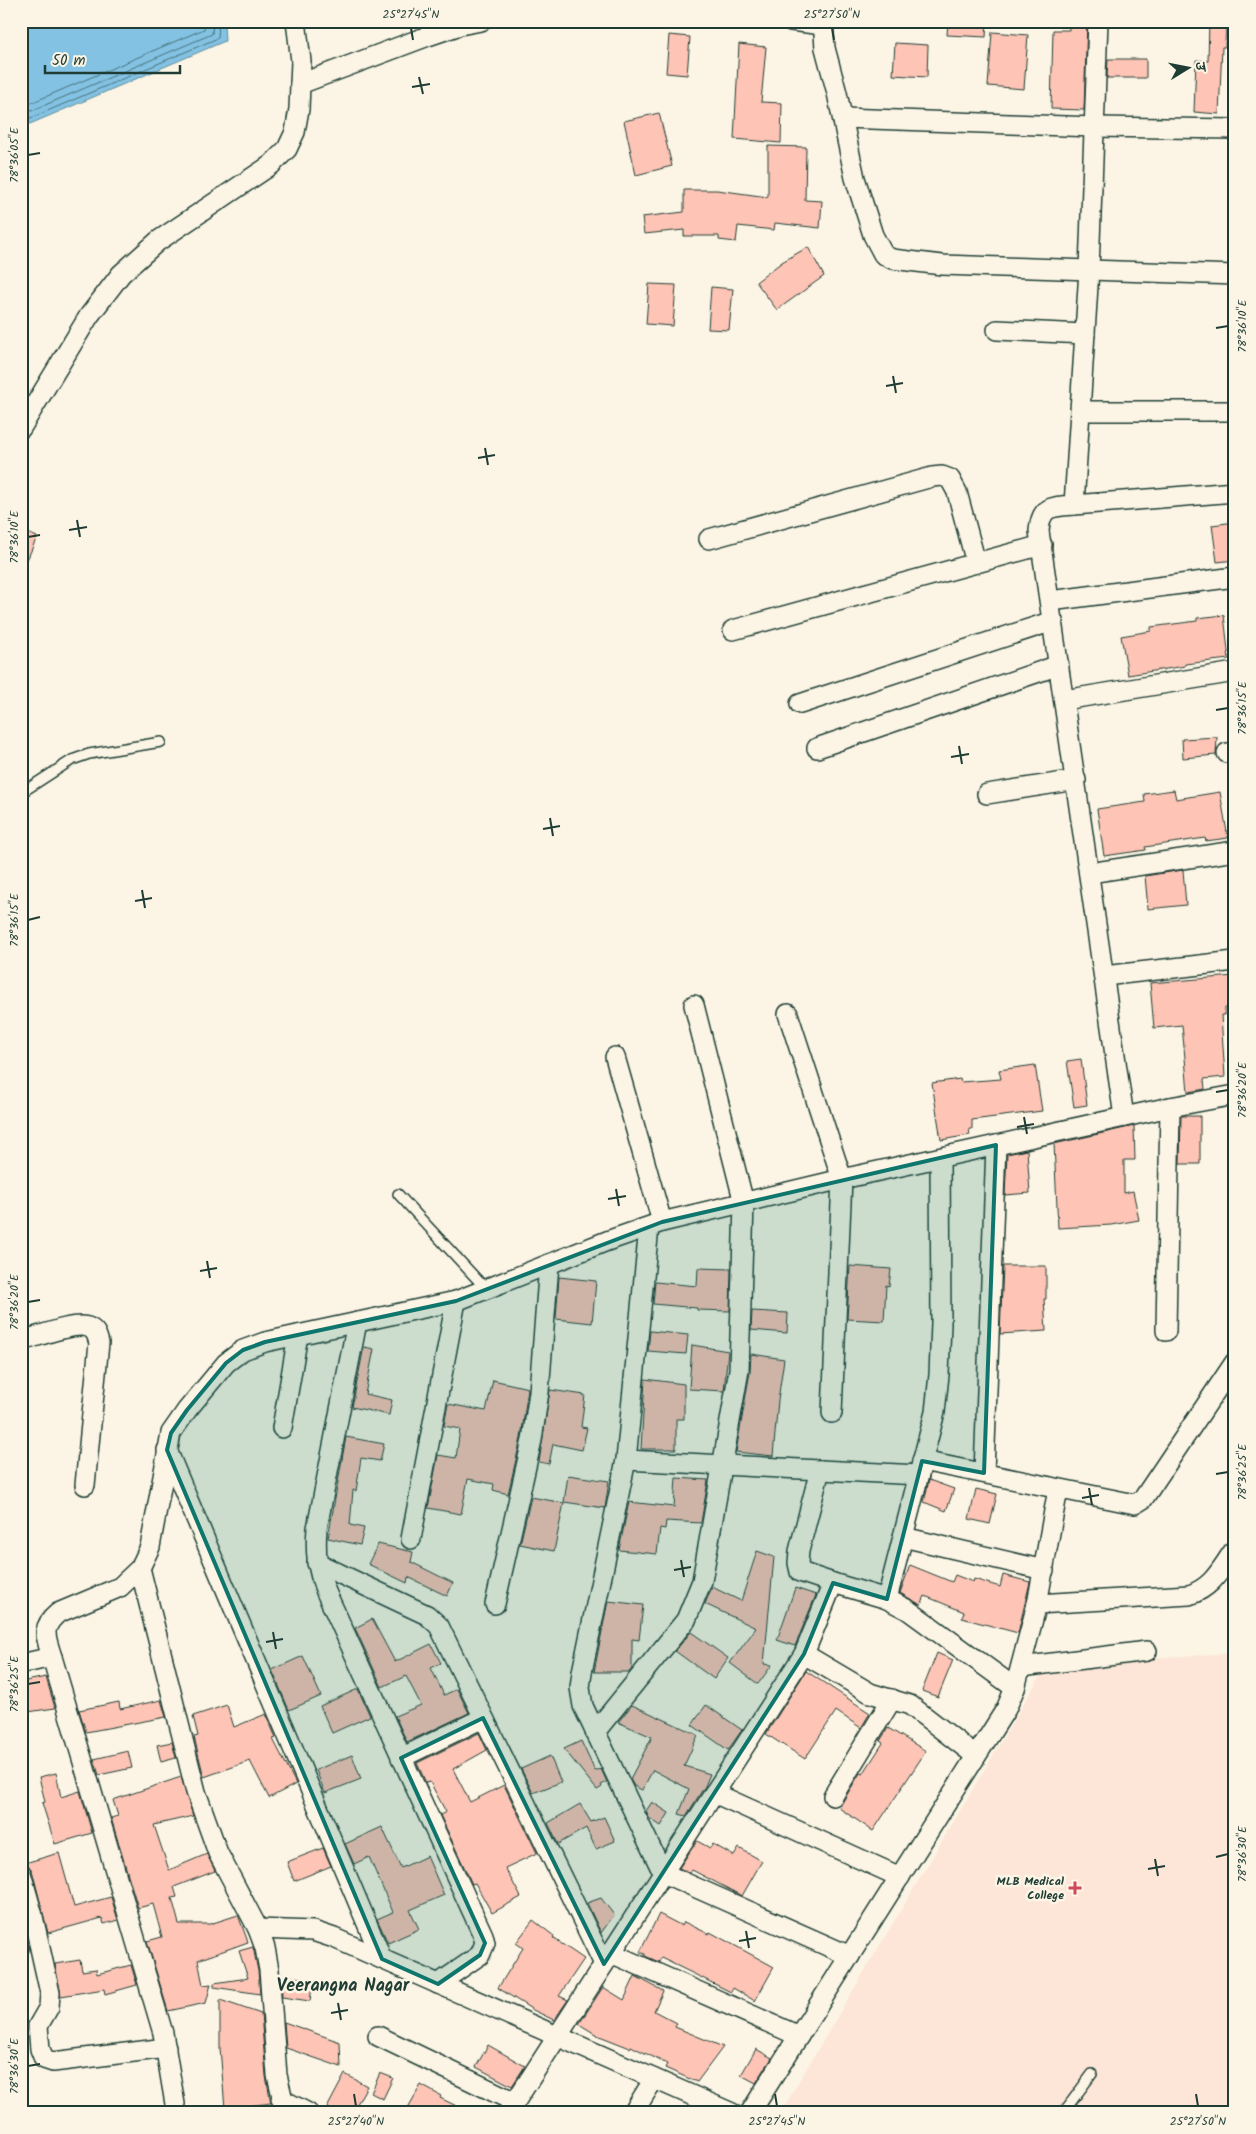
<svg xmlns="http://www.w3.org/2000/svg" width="1256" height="2134" font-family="Kalam,'Playpen Sans Deva',sans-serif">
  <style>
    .built { fill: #fde6d7 }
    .water { fill: #83c2e3; stroke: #5b8d9d }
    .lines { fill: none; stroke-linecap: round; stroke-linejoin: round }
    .shore { stroke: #47727a; stroke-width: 1 }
    .building { fill: #fec4b5; stroke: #1f3d34 }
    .service-casing { stroke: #1f3d34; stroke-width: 12 }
    .minor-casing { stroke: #1f3d34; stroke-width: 22 }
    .service { stroke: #fcf5e5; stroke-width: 9 }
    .minor { stroke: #fcf5e5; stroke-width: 19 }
    .marked { fill: #0f766e; fill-opacity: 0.2; stroke: #0f766e; stroke-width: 4; stroke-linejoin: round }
    .ticks { fill: none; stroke: #1f3d34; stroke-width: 2 }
    .poi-dot { fill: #d1495b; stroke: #fcf5e5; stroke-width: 2 }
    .labels { text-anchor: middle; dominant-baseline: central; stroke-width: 5; stroke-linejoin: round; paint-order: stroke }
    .poi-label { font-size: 12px; font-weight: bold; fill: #1f3d34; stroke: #fcf5e5; text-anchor: end }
    .district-label { font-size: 18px; font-weight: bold; fill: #1f3d34; stroke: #fcf5e5 }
    .neatline { fill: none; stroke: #1f3d34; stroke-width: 2 }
    .ticks-label { font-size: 12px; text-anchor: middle; fill: #1f3d34 }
  </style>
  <rect width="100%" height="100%" fill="#fcf5e5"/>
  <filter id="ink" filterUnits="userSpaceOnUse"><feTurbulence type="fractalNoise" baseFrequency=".02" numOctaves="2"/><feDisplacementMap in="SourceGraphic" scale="10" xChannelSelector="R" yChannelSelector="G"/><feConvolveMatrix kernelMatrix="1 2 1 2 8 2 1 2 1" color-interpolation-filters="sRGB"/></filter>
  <g filter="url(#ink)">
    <!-- built -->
    <polygon class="built" points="1235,1653 1235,2113 780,2113 1048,1663"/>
    <!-- water -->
    <polygon class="water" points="21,21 224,21 225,41 30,124 21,120"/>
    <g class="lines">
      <!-- shore -->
      <g class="shore">
        <polyline points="21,102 31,103 204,29 206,21"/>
        <polyline points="21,110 31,111 212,34 213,21"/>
        <polyline points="21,116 31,118 218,38 219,21"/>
      </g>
    </g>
    <!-- building -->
    <g class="building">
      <polygon points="948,21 987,21 986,37 947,35"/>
      <polygon points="1069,21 1087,21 1084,110 1051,109 1053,30 1069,30"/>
      <polygon points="1209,21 1226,21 1225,47 1222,47 1219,114 1194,112 1196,60 1208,61"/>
      <polygon points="992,32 1028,35 1024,89 988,86"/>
      <polygon points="669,35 690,37 687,75 666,73"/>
      <polygon points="895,43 928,45 927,77 893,75"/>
      <polygon points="739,44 766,47 761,102 782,103 781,143 734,139"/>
      <polygon points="1108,59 1146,59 1146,78 1107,78"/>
      <polygon points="659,113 672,166 636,175 624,121"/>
      <polygon points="768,146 806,147 805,200 822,201 820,228 775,223 774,230 738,226 736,242 719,240 719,236 684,236 684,230 644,234 642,217 684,212 684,190 717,190 768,197"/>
      <polygon points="808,247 824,276 777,310 756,282 782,262"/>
      <polygon points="649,284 676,285 673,326 646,324"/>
      <polygon points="711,287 733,289 729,330 708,329"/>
      <polygon points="1235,522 1235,560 1217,562 1212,525"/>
      <polygon points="21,530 37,537 21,574"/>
      <polygon points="1224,615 1229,659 1185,664 1185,666 1128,675 1121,636 1151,631 1151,627 1197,621 1197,618"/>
      <polygon points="1217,737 1216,755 1183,758 1182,739"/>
      <polygon points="1174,790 1176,799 1220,792 1228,838 1206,841 1205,838 1145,847 1146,850 1104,856 1097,809 1145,802 1144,794"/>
      <polygon points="1183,870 1186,905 1148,909 1145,876"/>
      <polygon points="1235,976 1235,1008 1225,1008 1225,1015 1221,1015 1225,1077 1204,1079 1205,1089 1188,1092 1182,1025 1154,1028 1150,983"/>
      <polygon points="1081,1059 1087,1105 1074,1107 1067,1061"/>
      <polygon points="1035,1065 1042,1111 972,1120 972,1129 969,1129 970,1135 941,1140 932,1083 960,1079 961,1082 1001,1079 999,1070"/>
      <polygon points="1181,1116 1200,1116 1200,1164 1180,1164"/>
      <polygon points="1134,1126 1135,1160 1124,1160 1124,1193 1133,1191 1139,1220 1111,1225 1058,1228 1054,1144"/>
      <polygon points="1027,1150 1030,1193 1005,1195 1007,1154"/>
      <polygon points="850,1266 891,1269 889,1286 886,1285 884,1321 847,1319"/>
      <polygon points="1003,1266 1046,1266 1046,1299 1044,1299 1046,1331 1000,1334"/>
      <polygon points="698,1268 731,1269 730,1311 697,1310 697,1308 653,1304 655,1282 697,1286"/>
      <polygon points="559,1277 596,1281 592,1323 556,1319"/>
      <polygon points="752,1311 788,1313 787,1333 751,1330"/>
      <polygon points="650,1331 688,1335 686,1354 648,1351"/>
      <polygon points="692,1345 728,1351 724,1391 689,1389"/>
      <polygon points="364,1347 374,1349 365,1394 392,1400 389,1415 352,1407"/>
      <polygon points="751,1354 784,1359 778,1400 773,1456 736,1452 750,1372"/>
      <polygon points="645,1379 684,1384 684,1419 676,1419 676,1449 641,1449"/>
      <polygon points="493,1380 528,1388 521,1438 508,1494 493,1490 494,1484 468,1479 461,1514 428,1508 438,1455 456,1458 460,1429 444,1426 448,1404 486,1411"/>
      <polygon points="550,1390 585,1395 581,1427 587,1428 582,1450 553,1444 549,1464 539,1462"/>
      <polygon points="346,1437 384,1444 380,1461 361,1458 356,1491 353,1490 350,1525 364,1528 360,1545 328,1538"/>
      <polygon points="568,1475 609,1481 605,1508 564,1502"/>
      <polygon points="676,1478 708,1480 701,1523 666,1521 665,1529 660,1528 657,1554 619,1550 629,1502 674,1507"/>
      <polygon points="929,1480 954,1489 946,1511 924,1502"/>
      <polygon points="976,1489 997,1494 990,1524 969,1519"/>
      <polygon points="531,1497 564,1503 554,1551 520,1544"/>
      <polygon points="378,1544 413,1552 411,1562 453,1583 447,1596 408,1577 407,1583 368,1564"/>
      <polygon points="757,1551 774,1557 764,1664 772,1665 758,1684 730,1663 756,1628 705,1604 712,1587 741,1601"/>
      <polygon points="910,1565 952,1582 955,1575 973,1582 974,1579 1000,1587 1003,1575 1030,1582 1018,1633 962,1618 964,1612 925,1596 921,1605 900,1593"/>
      <polygon points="795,1588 816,1595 795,1646 777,1640"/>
      <polygon points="608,1601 643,1605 639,1640 632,1639 632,1668 630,1672 594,1672"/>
      <polygon points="372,1619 395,1662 431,1644 441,1663 431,1668 444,1695 457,1689 469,1713 407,1742 395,1716 421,1705 406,1676 382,1687 355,1628"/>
      <polygon points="691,1632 728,1658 714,1679 675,1651"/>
      <polygon points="937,1653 953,1660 938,1697 922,1691"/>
      <polygon points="303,1656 321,1696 289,1710 272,1670"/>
      <polygon points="806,1671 870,1713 861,1728 836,1711 805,1759 766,1734"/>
      <polygon points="46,1677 55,1708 21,1713 21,1682"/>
      <polygon points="358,1689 370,1716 332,1733 320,1706"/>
      <polygon points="161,1700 166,1717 86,1732 79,1710 119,1702 120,1709"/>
      <polygon points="227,1705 234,1727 266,1714 276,1738 273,1739 296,1784 269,1798 250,1761 204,1777 194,1737 198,1736 193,1716"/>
      <polygon points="632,1705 698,1735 684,1766 710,1774 705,1786 686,1816 679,1814 689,1789 653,1770 642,1790 634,1786 630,1779 652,1737 618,1722"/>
      <polygon points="706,1705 742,1730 728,1750 692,1725"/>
      <polygon points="888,1728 926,1751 873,1831 839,1808 860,1773 863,1774 883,1743 880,1741"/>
      <polygon points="479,1733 487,1750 453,1769 470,1802 504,1785 537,1853 505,1868 521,1897 492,1913 475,1883 472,1884 440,1815 446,1812 430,1782 426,1783 417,1763"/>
      <polygon points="581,1741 595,1771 601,1769 607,1782 601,1785 602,1787 597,1790 564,1749"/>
      <polygon points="172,1742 176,1758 161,1762 157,1745"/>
      <polygon points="128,1751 132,1768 99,1775 94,1759"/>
      <polygon points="352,1755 361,1779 325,1793 316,1770"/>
      <polygon points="550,1756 561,1782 533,1793 521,1769"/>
      <polygon points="56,1773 61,1797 80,1791 92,1833 55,1844 42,1803 45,1802 39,1777"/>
      <polygon points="181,1777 193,1816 154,1825 169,1870 207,1854 215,1871 174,1887 177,1897 172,1898 179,1924 210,1924 238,1915 248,1942 198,1960 203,1985 211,1984 206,2003 168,2011 147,1941 162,1937 153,1904 138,1908 111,1818 118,1816 113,1800"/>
      <polygon points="652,1802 669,1813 661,1826 649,1818 646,1811"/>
      <polygon points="580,1804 591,1822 604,1817 615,1841 596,1849 586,1828 558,1844 548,1823"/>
      <polygon points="382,1827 401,1868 427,1856 444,1895 410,1910 419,1929 388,1943 377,1919 393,1912 369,1857 354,1864 345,1844"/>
      <polygon points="697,1841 710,1848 713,1844 734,1856 739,1848 762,1861 742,1896 692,1870 690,1873 679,1868"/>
      <polygon points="323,1848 331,1866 294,1881 287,1862"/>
      <polygon points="59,1853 74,1907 111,1897 118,1920 104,1924 102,1918 48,1933 32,1870 25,1863"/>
      <polygon points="601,1898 614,1915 601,1933 587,1903"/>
      <polygon points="659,1914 682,1926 684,1922 709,1934 710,1932 774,1967 755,2001 733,1988 731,1992 661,1958 659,1962 645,1956 645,1954 640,1952"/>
      <polygon points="533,1920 554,1936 553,1938 584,1959 559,1996 568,2000 554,2020 533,2010 498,1988 523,1948 516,1943"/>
      <polygon points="253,1947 258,1971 260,1994 214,1987 214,1983 248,1978 239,1951"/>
      <polygon points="80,1960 82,1971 96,1969 97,1974 131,1965 137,1985 105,1994 104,1989 61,1996 55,1964"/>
      <polygon points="281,1975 313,1980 310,2001 282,1997"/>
      <polygon points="635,1976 663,1991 654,2011 677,2023 675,2027 723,2047 697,2082 665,2068 667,2064 631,2046 630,2048 597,2035 579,2024 603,1987 624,2000"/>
      <polygon points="220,2000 261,2014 266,2076 271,2103 225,2109 220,2048"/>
      <polygon points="284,2022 340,2042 341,2067 286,2048"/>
      <polygon points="488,2045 525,2066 512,2086 476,2067"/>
      <polygon points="756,2049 772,2058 756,2083 741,2075"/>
      <polygon points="380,2073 393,2078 383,2099 371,2093"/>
      <polygon points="345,2074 367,2086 352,2113 336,2113 327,2108"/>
      <polygon points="421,2085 441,2096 440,2098 471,2113 405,2113"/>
    </g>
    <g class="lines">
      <defs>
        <g id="service">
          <polyline points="21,793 72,760 89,754 161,742"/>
          <polyline points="398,1194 486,1289"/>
          <polyline points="1063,2113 1092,2074"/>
        </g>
        <g id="minor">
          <polyline points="791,21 823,25"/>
          <polyline points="823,21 825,48 837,93 855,178 873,235 883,254 892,259 942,265 1235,275"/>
          <path d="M1098 21 1089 270 1074 505C1052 507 1041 505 1039 531L1124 1117"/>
          <polyline points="300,84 428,36 460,25 481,21"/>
          <polyline points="843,118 1094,127 1235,129"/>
          <polyline points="997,330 1085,334"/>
          <polyline points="1080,411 1235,411"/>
          <polyline points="21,428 89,316 121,274 158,241 271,165 287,149 295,132 299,109 301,61 296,21"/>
          <polyline points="1074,505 1235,492"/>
          <polyline points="709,539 932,477 942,476 950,479 957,492 976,563"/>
          <polyline points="1050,601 1235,577"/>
          <polyline points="733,630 1042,545"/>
          <polyline points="1064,700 1235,672"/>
          <polyline points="800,704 1053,621"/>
          <polyline points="817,748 1059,665"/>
          <polyline points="1227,753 1235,753"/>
          <polyline points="987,794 1076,780"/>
          <polyline points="1089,873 1235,851"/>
          <polyline points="1104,976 1235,961"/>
          <polyline points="788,1014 842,1179 832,1413"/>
          <polyline points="615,1057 662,1222"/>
          <polyline points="649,1227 626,1460 582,1672 580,1688 583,1706 663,1873 850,1956"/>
          <path d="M357 1322 317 1528C315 1553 317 1568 326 1592L483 1935 485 1943 480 1955 438 1984"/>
          <polyline points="1166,1331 1170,1107"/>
          <path d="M21 1341C37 1337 74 1322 88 1327 96 1330 97 1336 99 1343L85 1485"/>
          <polyline points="282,1428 298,1335"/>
          <polyline points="167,1450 382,1959"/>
          <polyline points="626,1460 919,1475"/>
          <polyline points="922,1461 1135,1504 1143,1499 1235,1362"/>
          <polyline points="984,1473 996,1145"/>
          <polyline points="903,1537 1044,1570"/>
          <polyline points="411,1539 456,1301"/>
          <polyline points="317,1563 427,1615 439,1626 604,1964"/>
          <polyline points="140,1568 196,1792 218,1853 258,1929 265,1948 269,1970 277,2075 286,2113"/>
          <polyline points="833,1583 887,1599 908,1610 1015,1688"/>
          <polyline points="887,1599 935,1412 939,1375 941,1323 940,1158"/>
          <polyline points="495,1604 532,1440 539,1392 549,1264"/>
          <polyline points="1037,1604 1058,1489"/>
          <polyline points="804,1654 870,1693 910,1705 976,1756"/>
          <polyline points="52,1657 163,2033 175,2104"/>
          <path d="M21 1664 52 1657C46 1637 40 1628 58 1613L120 1587 140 1568 150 1547 171 1433 187 1410 226 1363 243 1350 265 1342 456 1301 607 1241 662 1222 842 1179 1170 1107 1235 1095"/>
          <polyline points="1021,1667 1147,1651"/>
          <polyline points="595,1732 686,1620 702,1581 739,1370 744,1203 694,1005"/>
          <polyline points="401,1758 483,1718"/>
          <polyline points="714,1793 900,1877"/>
          <polyline points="833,1796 892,1699"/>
          <polyline points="21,1873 32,1912"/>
          <polyline points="21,1907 32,1912 50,1993 49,2007 38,2026 40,2049 44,2059 53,2062 166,2048"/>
          <polyline points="258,1929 313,1931 334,1938 732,2113"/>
          <polyline points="611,1953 799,2036"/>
          <polyline points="378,2036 515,2102"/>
          <polyline points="281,2099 308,2113"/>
          <polyline points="508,2113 804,1654 833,1583 800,1572 798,1563 799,1551 820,1470"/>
          <polyline points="633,2113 654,2079"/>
          <path d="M750 2113 1006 1709 1015 1688 1037 1604 1189 1595C1213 1587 1220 1570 1235 1549"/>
        </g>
      </defs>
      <!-- service casing -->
      <use href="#service" class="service-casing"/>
      <!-- minor casing -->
      <use href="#minor" class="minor-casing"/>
      <!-- service -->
      <use href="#service" class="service"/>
      <!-- minor -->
      <use href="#minor" class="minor"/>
    </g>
  </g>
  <!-- marked area -->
  <path class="marked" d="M996 1145 984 1473 922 1461 887 1599 833 1583 804 1654 604 1964 483 1718 401 1758 485 1943 480 1955 438 1984 382 1959 167 1450 171 1433 187 1410 226 1363 243 1350 265 1342 456 1301 662 1222Z"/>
  <!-- ticks -->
  <path class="ticks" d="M411 28 413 40M832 28 834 40M419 77 423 94M412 87 430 84M28 155 40 153M1216 328 1228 326M893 376 896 393M886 386 903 383M485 448 488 465M478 458 495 455M77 520 80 537M69 530 87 527M28 537 40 535M1216 710 1228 708M959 746 962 764M951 757 969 754M550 818 553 836M543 829 560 826M142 890 145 908M135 901 152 898M28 920 40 917M1216 1092 1228 1090M1024 1117 1027 1134M1017 1127 1034 1124M616 1189 619 1206M608 1199 626 1196M207 1261 210 1278M200 1271 217 1268M28 1302 40 1300M1216 1474 1228 1472M1089 1488 1092 1505M1082 1498 1099 1495M681 1560 684 1577M674 1570 691 1567M273 1632 276 1649M266 1642 283 1639M28 1684 40 1682M1216 1857 1228 1854M1155 1859 1158 1876M1148 1869 1165 1866M746 1931 749 1948M739 1941 756 1938M338 2003 341 2020M331 2013 348 2010M28 2066 40 2064M354 2094 356 2106M775 2094 777 2106M1196 2094 1198 2106"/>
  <!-- markers -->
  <path class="poi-dot" d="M1072.5 1880.5h5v5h5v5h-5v5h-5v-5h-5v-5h5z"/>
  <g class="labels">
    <!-- poi labels -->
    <g class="poi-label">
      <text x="1064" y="1881">MLB Medical<tspan x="1064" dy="14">College</tspan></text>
    </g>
    <!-- district labels -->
    <g class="district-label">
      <text x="343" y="1986">Veerangna Nagar</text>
    </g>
  </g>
  <!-- margin -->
  <rect width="1256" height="2134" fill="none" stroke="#fcf5e5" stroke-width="55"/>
  <!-- north arrow -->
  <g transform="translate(1188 68) rotate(80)" stroke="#fcf5e5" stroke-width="4" paint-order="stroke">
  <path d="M0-4L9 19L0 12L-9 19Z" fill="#1f3d34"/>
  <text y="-8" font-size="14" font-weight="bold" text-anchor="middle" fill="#1f3d34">उ</text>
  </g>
  <!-- scale -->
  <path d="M45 65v8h135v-8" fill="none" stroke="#1f3d34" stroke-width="2.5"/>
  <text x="52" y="65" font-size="15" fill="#1f3d34" stroke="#fcf5e5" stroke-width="4" paint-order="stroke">50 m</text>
  <rect x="28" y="28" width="1200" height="2078" class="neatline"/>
  <g class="ticks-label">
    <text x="411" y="18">25°27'45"N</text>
    <text x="832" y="18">25°27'50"N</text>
    <text transform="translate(14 155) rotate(-90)" y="4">78°36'05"E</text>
    <text transform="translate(1242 326) rotate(-90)" y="4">78°36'10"E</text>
    <text transform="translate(14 537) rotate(-90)" y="4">78°36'10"E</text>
    <text transform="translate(1242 708) rotate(-90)" y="4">78°36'15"E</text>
    <text transform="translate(14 920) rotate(-90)" y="4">78°36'15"E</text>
    <text transform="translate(1242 1090) rotate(-90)" y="4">78°36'20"E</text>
    <text transform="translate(14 1302) rotate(-90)" y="4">78°36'20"E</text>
    <text transform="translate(1242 1472) rotate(-90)" y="4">78°36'25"E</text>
    <text transform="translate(14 1684) rotate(-90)" y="4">78°36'25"E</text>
    <text transform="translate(1242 1854) rotate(-90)" y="4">78°36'30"E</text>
    <text transform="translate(14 2066) rotate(-90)" y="4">78°36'30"E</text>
    <text x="356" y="2125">25°27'40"N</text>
    <text x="777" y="2125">25°27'45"N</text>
    <text x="1198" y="2125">25°27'50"N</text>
  </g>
</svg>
